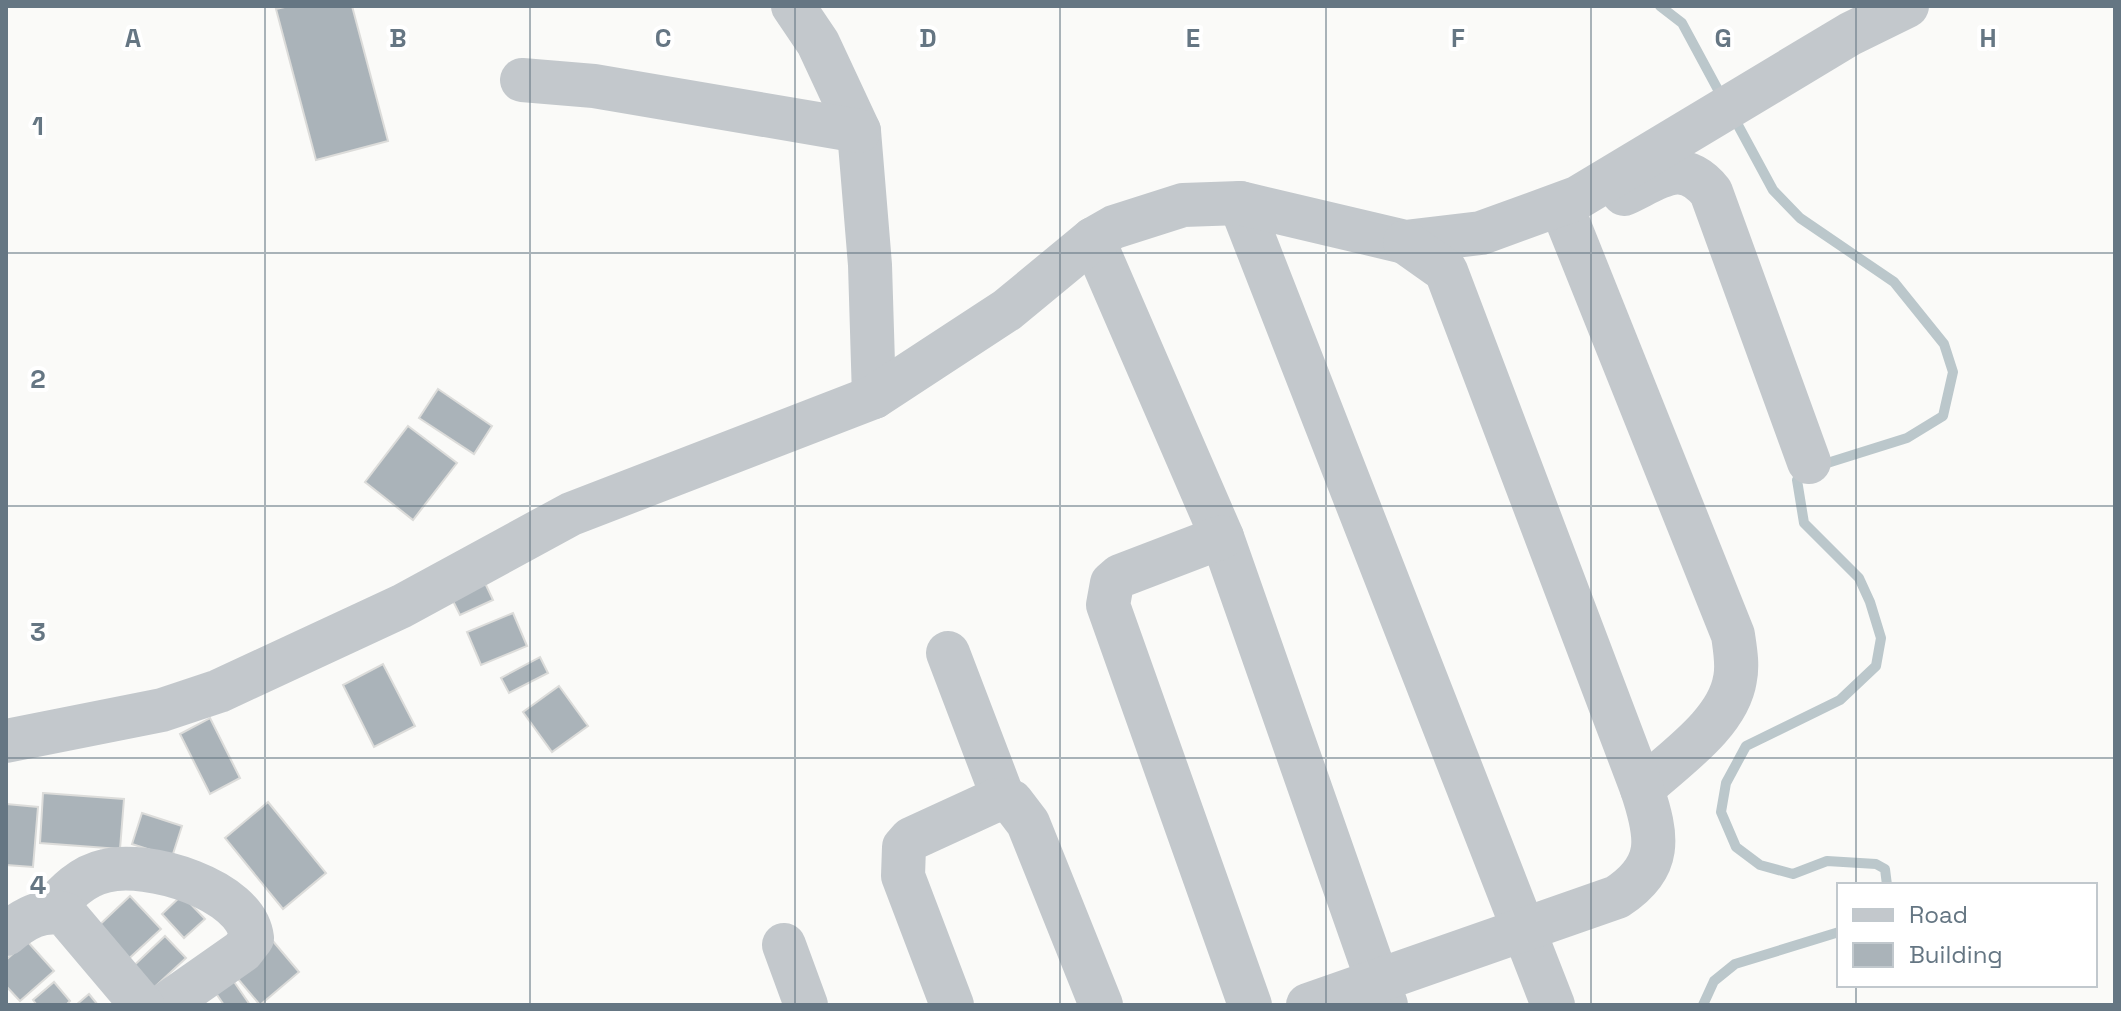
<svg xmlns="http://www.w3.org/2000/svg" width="2121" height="1011" font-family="'Space Grotesk',sans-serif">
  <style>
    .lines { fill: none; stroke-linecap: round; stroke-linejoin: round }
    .stream { stroke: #bbc7cb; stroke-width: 10 }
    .building { fill: #aab3b9; stroke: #dcdcda; stroke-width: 2 }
    .minor { stroke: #c3c8cc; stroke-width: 44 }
    .grid { fill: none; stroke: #657683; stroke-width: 2; stroke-opacity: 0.55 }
    .grid-label { font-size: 26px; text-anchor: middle; font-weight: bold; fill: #657683; stroke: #fff; stroke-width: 8; stroke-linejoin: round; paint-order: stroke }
  </style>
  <rect width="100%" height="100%" fill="#fafaf8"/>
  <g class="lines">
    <!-- stream -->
    <g class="stream">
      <polyline points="1660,6 1682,23 1723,99"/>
      <polyline points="1733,116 1773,190 1800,218 1894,282 1944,344 1953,372 1943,416 1907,438 1821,465"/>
      <polyline points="1806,471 1797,480 1804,523 1859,578 1870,602 1881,638 1876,666 1840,700 1746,746 1726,783 1721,812 1736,847 1760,865 1793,874 1827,861 1876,864 1885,869 1887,885"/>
      <polyline points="1703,1005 1714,981 1735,964 1839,932"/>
    </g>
  </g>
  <!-- building -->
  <g class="building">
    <polygon points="289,6 352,6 388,141 316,160 276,9"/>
    <polygon points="438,389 492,426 474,454 419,418"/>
    <polygon points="408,426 457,463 413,520 365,482"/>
    <polygon points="485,583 493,600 460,615 452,599"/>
    <polygon points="513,613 527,646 481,665 467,632"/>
    <polygon points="540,657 548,673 509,693 501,678"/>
    <polygon points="383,664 415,726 374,747 343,685"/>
    <polygon points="559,686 588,726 552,752 523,712"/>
    <polygon points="210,718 240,778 210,794 180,734"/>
    <polygon points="43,793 124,799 120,849 40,843"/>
    <polygon points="268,802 326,873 283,909 225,838"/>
    <polygon points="6,804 38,807 33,867 6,865"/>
    <polygon points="142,813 182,826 172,857 132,844"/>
    <polygon points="182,895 205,919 184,938 162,914"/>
    <polygon points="130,896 161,929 123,964 92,932"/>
    <polygon points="165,936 186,958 146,995 126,973"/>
    <polygon points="272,940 299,972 260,1005 233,973"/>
    <polygon points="27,941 54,971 20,1001 6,986 6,960"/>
    <polygon points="228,973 250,1005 224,1005 211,986"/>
    <polygon points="54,982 70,1001 66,1005 37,1005 33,1000"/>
    <polygon points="89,994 98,1005 76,1005"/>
  </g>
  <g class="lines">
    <!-- minor -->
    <g class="minor">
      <polyline points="793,6 818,43 859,131 870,265 874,397"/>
      <polyline points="522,80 594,86 859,131"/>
      <path d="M1624 194C1659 178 1682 156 1711 192L1809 462"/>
      <polyline points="1240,203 1553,1005"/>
      <path d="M1567 220 1733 635C1735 649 1738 665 1735 679 1728 724 1673 760 1642 789"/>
      <polyline points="1093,239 1222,537 1386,1005"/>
      <polyline points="1222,537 1120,576 1112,583 1108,605 1250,1005"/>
      <polyline points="948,653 1004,800"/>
      <polyline points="6,741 162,710 219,691 402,606 571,514 874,397 1007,310 1093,239 1114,227 1183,205 1240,203 1405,242 1481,233 1577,198 1850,34 1907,6"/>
      <path d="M51 910C66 893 82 876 105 871 147 860 246 889 252 938L242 951 165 1005"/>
      <path d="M6 934C24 919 42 908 65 914L142 1005"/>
      <polyline points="784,945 806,1005"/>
      <polyline points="952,1005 903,876 904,847 911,839 996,800 1012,802 1028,823 1101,1005"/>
      <path d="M1308 1005 1617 897C1663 867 1658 837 1642 789L1446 271 1405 242"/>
    </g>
  </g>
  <!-- grid -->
  <path class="grid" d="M265 6V1005M530 6V1005M795 6V1005M1060 6V1005M1326 6V1005M1591 6V1005M1856 6V885M6 253H2115M6 506H2115M6 758H2115M1856 985V1005"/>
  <g class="grid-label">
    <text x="133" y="47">A</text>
    <text x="398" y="47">B</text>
    <text x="663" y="47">C</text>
    <text x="928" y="47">D</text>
    <text x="1193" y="47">E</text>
    <text x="1458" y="47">F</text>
    <text x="1723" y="47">G</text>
    <text x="1988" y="47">H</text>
    <text x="38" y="135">1</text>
    <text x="38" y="388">2</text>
    <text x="38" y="641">3</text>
    <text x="38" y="894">4</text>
  </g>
  <!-- border -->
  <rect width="2121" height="1011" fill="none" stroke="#657683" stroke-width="16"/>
  <!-- legend -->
  <rect x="1837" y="883" width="260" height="104" fill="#ffffff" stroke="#c1c8cd" stroke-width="2"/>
  <rect x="1853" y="909" width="40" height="12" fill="#c3c8cc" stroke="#c1c8cd" stroke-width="2"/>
  <text x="1909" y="923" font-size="24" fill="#657683">Road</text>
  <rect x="1853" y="943" width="40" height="24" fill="#aab3b9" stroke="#c1c8cd" stroke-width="2"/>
  <text x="1909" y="963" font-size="24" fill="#657683">Building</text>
</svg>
